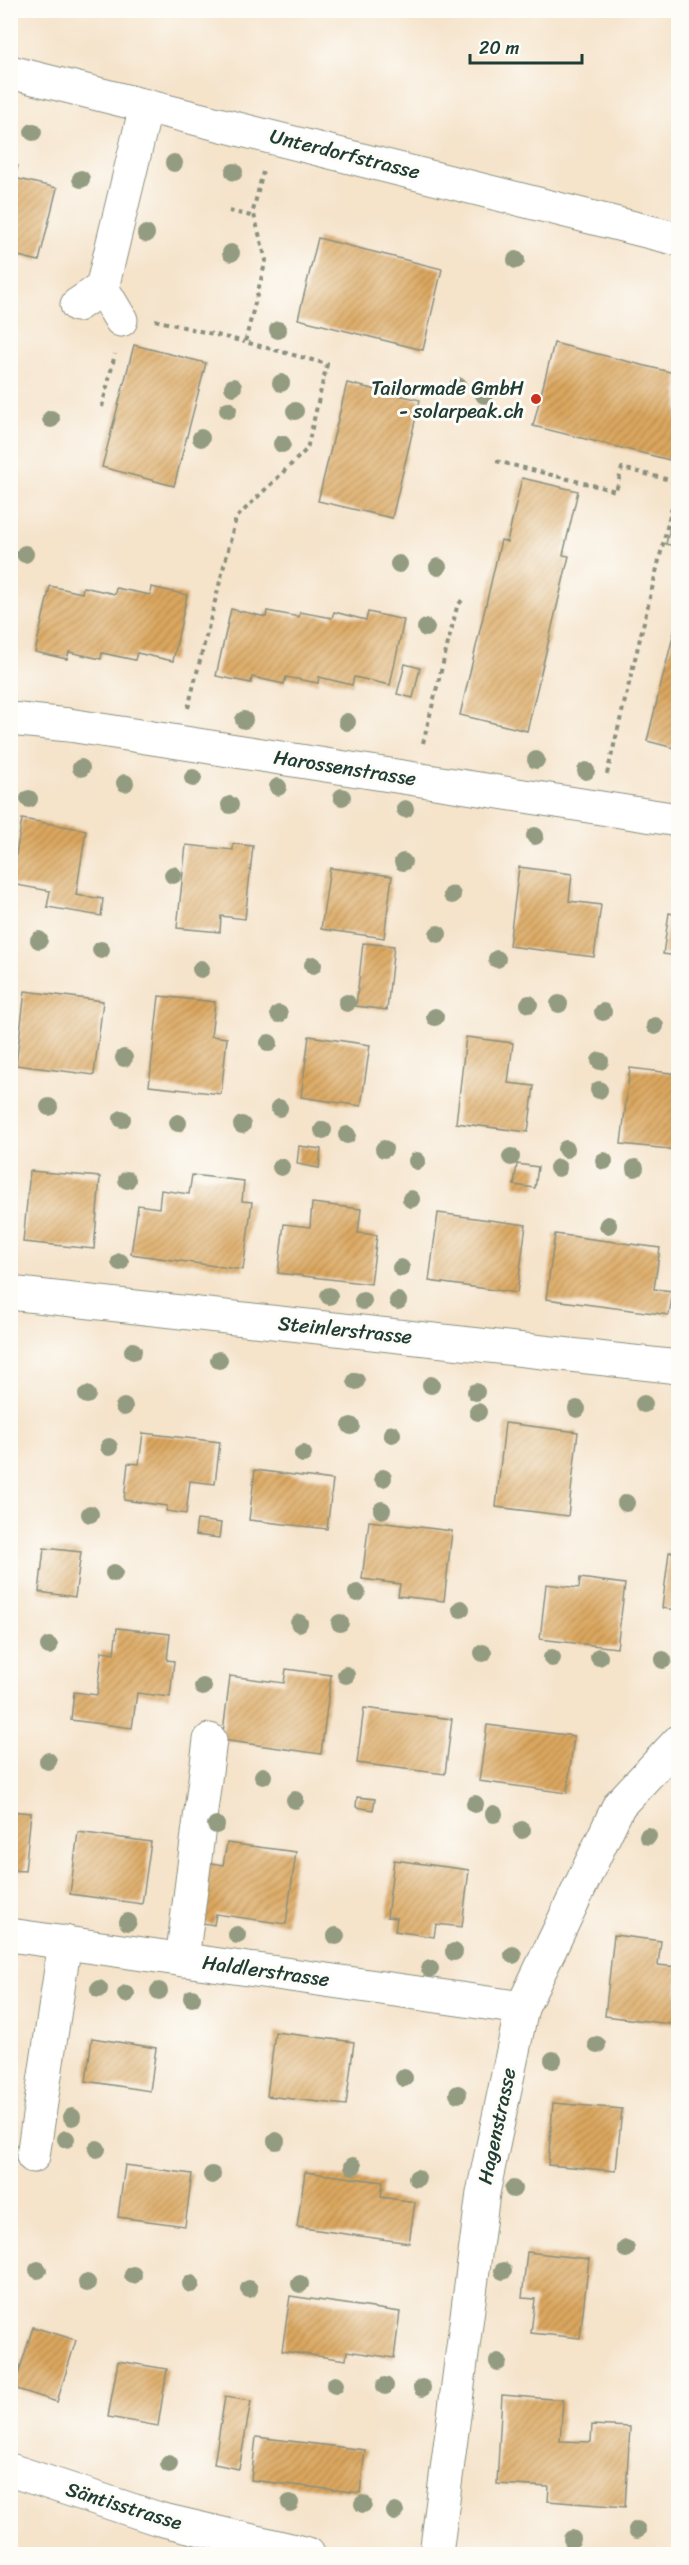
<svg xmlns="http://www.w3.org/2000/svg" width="689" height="2565" font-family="Sriracha,sans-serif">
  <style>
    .building { fill: url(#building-hatch) }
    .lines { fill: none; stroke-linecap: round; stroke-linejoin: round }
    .minor-casing { stroke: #8a907f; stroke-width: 35 }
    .path { stroke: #8a907f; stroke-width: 4; stroke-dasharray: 4.5 4.5; stroke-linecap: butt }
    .minor { stroke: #fff; stroke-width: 33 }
    .tree { fill: #939c80 }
    .poi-dot { fill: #c8321e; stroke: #fdfcf7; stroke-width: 2 }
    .labels { text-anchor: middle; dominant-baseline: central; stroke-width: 6; stroke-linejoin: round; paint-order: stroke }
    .street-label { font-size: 20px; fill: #1f3d34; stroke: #fdfcf7 }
    .poi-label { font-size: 20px; fill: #1f3d34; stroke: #fdfcf7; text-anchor: end }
  </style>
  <defs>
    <pattern id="building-hatch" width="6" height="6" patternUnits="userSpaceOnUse" patternTransform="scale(1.5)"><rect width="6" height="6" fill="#dca75f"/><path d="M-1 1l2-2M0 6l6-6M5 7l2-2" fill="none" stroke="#b2894f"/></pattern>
  </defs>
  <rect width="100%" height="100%" fill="#fdfcf7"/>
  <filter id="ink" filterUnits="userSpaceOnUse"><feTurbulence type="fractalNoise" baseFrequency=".0167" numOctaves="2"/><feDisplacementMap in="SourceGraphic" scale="12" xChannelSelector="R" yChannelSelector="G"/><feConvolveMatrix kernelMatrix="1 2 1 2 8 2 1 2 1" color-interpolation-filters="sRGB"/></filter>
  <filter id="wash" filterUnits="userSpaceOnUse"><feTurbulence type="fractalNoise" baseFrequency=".008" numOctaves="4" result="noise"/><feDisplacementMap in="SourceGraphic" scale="24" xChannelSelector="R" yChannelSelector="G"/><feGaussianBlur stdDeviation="1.35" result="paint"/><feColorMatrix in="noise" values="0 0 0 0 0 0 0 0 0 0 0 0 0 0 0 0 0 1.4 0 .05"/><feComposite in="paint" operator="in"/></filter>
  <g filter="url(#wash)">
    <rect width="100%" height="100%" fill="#f5e3ca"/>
    <g id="blocks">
      <!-- building -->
      <g class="building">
        <polygon points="10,164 18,166 14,178 57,188 39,261 10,254"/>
        <polygon points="318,238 442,269 423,350 298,319"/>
        <polygon points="554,343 678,374 678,462 533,426"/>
        <polygon points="134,345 206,363 174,486 102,467"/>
        <polygon points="347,383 420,400 392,518 318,501"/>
        <polygon points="522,478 578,491 563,555 569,556 527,731 460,715 501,540 507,542"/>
        <polygon points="676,502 678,502 678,547 666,544"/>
        <polygon points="50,586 82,593 83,587 115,594 116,588 150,595 151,587 187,595 173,661 137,653 135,660 102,653 101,659 69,652 67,659 35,652"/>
        <polygon points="231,609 266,617 267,611 299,617 300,612 332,618 334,612 366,620 368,612 404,620 390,685 354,677 352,685 319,677 318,683 286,677 284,684 252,677 251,683 216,676"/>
        <polygon points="678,616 678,749 647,741"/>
        <polygon points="405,664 420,668 413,698 397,694"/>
        <polygon points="22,819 86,830 76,895 103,899 101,916 47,907 50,891 11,884"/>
        <polygon points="233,844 253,846 245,919 221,916 220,932 177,928 186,845 233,850"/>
        <polygon points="519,867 572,874 569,901 601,905 594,957 509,946"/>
        <polygon points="330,868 392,876 384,938 321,929"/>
        <polygon points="669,913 678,915 678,956 663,954"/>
        <polygon points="363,943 394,946 387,1010 356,1006"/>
        <polygon points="25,991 103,1001 94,1075 16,1065"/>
        <polygon points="159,996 215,1002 211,1036 227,1038 221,1094 149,1086"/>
        <polygon points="309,1036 370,1045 361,1106 301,1097"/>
        <polygon points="466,1037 513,1043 508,1083 534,1086 528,1132 456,1123"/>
        <polygon points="630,1068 678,1074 678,1150 621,1144"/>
        <polygon points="299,1146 321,1149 319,1168 297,1164"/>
        <polygon points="517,1164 538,1167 535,1188 514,1185"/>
        <polygon points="30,1171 100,1177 94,1249 23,1242"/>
        <polygon points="192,1175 244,1181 242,1201 252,1202 243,1270 131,1254 138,1205 159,1208 161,1190 189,1194"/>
        <polygon points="312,1203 361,1209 358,1233 377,1235 371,1284 278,1273 284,1224 310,1227"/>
        <polygon points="438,1213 526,1225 517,1293 429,1281"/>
        <polygon points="555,1234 660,1248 654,1289 673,1291 669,1315 546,1299"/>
        <polygon points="505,1423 578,1432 568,1516 496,1507"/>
        <polygon points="143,1433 220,1442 215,1484 190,1481 186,1514 166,1511 167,1506 124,1500 128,1463 139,1464"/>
        <polygon points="255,1470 333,1480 327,1529 249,1520"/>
        <polygon points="197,1520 221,1523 219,1538 195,1535"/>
        <polygon points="369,1521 452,1531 444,1601 398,1596 400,1584 362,1579"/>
        <polygon points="44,1548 81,1552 75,1597 39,1592"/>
        <polygon points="669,1552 678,1553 678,1610 662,1608"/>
        <polygon points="580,1578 625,1584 617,1648 540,1639 546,1584 579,1588"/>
        <polygon points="117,1628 170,1634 167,1660 174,1661 170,1697 137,1693 132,1728 71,1720 74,1692 97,1695 102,1651 114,1653"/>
        <polygon points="286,1669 331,1675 321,1754 222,1740 230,1676 284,1683"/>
        <polygon points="364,1708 452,1719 445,1774 357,1763"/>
        <polygon points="487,1725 574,1736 567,1793 479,1781"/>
        <polygon points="357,1797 375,1799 373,1810 356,1807"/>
        <polygon points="10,1811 31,1813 25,1871 10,1870"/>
        <polygon points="78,1832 151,1842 142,1904 70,1894"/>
        <polygon points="227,1843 296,1852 286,1924 216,1914 214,1925 197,1922 206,1862 223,1865"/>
        <polygon points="394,1860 469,1870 462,1927 436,1924 434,1937 395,1931 397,1918 387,1917"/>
        <polygon points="614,1935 661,1941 658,1965 678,1967 678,2025 605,2016"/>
        <polygon points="275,2032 354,2042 346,2105 267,2096"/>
        <polygon points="92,2038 156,2048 150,2091 86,2081"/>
        <polygon points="553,2103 622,2109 616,2171 548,2165"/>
        <polygon points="125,2165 192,2174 185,2226 118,2217"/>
        <polygon points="305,2172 383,2182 381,2197 415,2202 409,2243 297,2227"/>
        <polygon points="527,2252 589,2259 580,2338 531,2333 535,2299 522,2298"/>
        <polygon points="290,2296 400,2312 394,2358 347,2351 346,2360 282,2351"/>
        <polygon points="33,2327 76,2340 57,2402 14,2388"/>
        <polygon points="118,2361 167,2369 158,2426 108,2417"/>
        <polygon points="502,2395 563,2400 560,2441 591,2442 592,2425 630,2427 625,2507 548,2501 549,2487 497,2484"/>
        <polygon points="225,2397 251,2401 239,2469 214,2464"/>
        <polygon points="256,2437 365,2450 360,2493 251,2480"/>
      </g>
    </g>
  </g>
  <g filter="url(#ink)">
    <use href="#blocks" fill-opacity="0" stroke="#8a907f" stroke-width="1.5"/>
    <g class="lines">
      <defs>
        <g id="minor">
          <polyline points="10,72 678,239"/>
          <polyline points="102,288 121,320"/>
          <polyline points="77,305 102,288 146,106"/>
          <polyline points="10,719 69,725 678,820"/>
          <polyline points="10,1293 678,1367"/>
          <polyline points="10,1935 522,2008"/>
          <polyline points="182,1960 210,1740"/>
          <polyline points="33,2156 65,1942"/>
          <polyline points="10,2470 159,2519 308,2554"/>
          <polyline points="436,2554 483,2193 522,2008 619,1805 678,1742"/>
        </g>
      </defs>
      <!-- minor casing -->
      <use href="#minor" class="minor-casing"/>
      <!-- path -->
      <g class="path">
        <polyline points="229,211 255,217"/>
        <polyline points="155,320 245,342"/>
        <polyline points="102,407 115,354"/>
        <polyline points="496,461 616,491 622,468 678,482"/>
        <polyline points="188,708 236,518 307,449 327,364 245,342 266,260 253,211 263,172"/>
        <polyline points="423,743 457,607 462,600"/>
        <polyline points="607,774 678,482"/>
      </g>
      <!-- minor -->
      <use href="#minor" class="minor"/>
    </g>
    <!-- trees -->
    <g class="tree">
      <circle cx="33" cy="132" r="9"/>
      <circle cx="174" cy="163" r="9"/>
      <circle cx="234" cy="172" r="9"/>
      <circle cx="81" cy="179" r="9"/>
      <circle cx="146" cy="234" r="9"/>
      <circle cx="231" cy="253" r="9"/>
      <circle cx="516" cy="260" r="9"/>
      <circle cx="278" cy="330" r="9"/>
      <circle cx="281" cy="383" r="9"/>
      <circle cx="458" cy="386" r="9"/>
      <circle cx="233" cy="387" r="9"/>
      <circle cx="484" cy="395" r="9"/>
      <circle cx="228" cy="410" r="9"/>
      <circle cx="295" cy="411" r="9"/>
      <circle cx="51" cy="419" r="9"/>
      <circle cx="201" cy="438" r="9"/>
      <circle cx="282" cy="444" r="9"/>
      <circle cx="25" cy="554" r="9"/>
      <circle cx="399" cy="564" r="9"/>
      <circle cx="438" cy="567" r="9"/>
      <circle cx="426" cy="628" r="9"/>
      <circle cx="244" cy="720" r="9"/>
      <circle cx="347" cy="722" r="9"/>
      <circle cx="536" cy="760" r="9"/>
      <circle cx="81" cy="768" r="9"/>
      <circle cx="586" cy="771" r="9"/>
      <circle cx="193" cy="778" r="9"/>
      <circle cx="125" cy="783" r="9"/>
      <circle cx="278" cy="787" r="9"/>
      <circle cx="342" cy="797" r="9"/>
      <circle cx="29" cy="799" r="9"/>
      <circle cx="230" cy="805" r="9"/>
      <circle cx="405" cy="809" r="9"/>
      <circle cx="535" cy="836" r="9"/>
      <circle cx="403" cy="862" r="9"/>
      <circle cx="173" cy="875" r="9"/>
      <circle cx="452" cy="895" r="9"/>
      <circle cx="438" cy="934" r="9"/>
      <circle cx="39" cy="940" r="9"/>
      <circle cx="101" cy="950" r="9"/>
      <circle cx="497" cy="959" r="9"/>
      <circle cx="313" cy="965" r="9"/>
      <circle cx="201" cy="969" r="9"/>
      <circle cx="347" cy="1003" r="9"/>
      <circle cx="529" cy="1004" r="9"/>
      <circle cx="559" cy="1004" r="9"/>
      <circle cx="603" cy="1012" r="9"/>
      <circle cx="279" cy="1014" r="9"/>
      <circle cx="435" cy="1017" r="9"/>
      <circle cx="655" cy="1026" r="9"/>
      <circle cx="269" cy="1043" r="9"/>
      <circle cx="124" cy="1058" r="9"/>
      <circle cx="600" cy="1061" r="9"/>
      <circle cx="599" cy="1090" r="9"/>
      <circle cx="49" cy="1107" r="9"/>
      <circle cx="279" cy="1108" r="9"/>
      <circle cx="122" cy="1119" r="9"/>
      <circle cx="178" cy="1123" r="9"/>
      <circle cx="242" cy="1125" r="9"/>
      <circle cx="323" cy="1130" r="9"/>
      <circle cx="347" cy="1135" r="9"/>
      <circle cx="384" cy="1149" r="9"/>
      <circle cx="566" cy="1149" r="9"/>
      <circle cx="511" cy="1157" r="9"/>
      <circle cx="417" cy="1161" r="9"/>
      <circle cx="604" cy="1161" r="9"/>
      <circle cx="281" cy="1167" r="9"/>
      <circle cx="558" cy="1168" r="9"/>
      <circle cx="635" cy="1168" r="9"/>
      <circle cx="127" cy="1180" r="9"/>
      <circle cx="411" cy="1199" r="9"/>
      <circle cx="608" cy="1225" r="9"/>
      <circle cx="120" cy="1262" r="9"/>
      <circle cx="401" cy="1268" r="9"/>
      <circle cx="329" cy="1296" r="9"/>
      <circle cx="363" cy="1301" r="9"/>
      <circle cx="398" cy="1301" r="9"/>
      <circle cx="133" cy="1351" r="9"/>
      <circle cx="219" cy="1360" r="9"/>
      <circle cx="356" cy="1381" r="9"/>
      <circle cx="431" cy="1385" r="9"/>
      <circle cx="476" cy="1392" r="9"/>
      <circle cx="87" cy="1395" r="9"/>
      <circle cx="644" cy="1404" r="9"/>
      <circle cx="124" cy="1407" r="9"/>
      <circle cx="577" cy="1409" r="9"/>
      <circle cx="478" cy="1412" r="9"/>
      <circle cx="351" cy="1426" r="9"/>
      <circle cx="392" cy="1434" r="9"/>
      <circle cx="109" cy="1447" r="9"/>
      <circle cx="303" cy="1454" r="9"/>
      <circle cx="383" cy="1478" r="9"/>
      <circle cx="626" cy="1503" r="9"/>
      <circle cx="382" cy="1510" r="9"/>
      <circle cx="90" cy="1514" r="9"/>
      <circle cx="114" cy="1573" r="9"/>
      <circle cx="357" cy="1593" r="9"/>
      <circle cx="461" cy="1609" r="9"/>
      <circle cx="299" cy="1623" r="9"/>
      <circle cx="340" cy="1623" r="9"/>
      <circle cx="49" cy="1646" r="9"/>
      <circle cx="483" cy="1653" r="9"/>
      <circle cx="599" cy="1657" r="9"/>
      <circle cx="552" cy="1658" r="9"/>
      <circle cx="663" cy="1660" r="9"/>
      <circle cx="346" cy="1675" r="9"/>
      <circle cx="203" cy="1687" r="9"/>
      <circle cx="48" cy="1761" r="9"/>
      <circle cx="263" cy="1776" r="9"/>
      <circle cx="295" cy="1800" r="9"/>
      <circle cx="475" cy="1804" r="9"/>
      <circle cx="494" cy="1814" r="9"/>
      <circle cx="216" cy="1825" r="9"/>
      <circle cx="522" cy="1830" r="9"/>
      <circle cx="648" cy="1836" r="9"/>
      <circle cx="128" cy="1922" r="9"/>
      <circle cx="237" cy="1935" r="9"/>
      <circle cx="336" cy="1936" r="9"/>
      <circle cx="454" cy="1952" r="9"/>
      <circle cx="513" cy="1955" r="9"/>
      <circle cx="430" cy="1969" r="9"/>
      <circle cx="99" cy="1989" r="9"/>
      <circle cx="159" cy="1991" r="9"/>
      <circle cx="126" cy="1994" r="9"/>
      <circle cx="192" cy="1998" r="9"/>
      <circle cx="597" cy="2045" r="9"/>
      <circle cx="553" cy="2060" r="9"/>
      <circle cx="404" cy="2078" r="9"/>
      <circle cx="458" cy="2094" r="9"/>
      <circle cx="72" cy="2117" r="9"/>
      <circle cx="66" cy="2139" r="9"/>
      <circle cx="276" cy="2141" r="9"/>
      <circle cx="97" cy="2149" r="9"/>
      <circle cx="353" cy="2166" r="9"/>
      <circle cx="212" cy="2175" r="9"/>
      <circle cx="417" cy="2178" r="9"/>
      <circle cx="513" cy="2189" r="9"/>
      <circle cx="626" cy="2249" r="9"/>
      <circle cx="38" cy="2270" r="9"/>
      <circle cx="503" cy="2271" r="9"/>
      <circle cx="133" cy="2275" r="9"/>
      <circle cx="87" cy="2283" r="9"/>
      <circle cx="191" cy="2284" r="9"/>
      <circle cx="300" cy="2284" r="9"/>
      <circle cx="249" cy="2289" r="9"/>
      <circle cx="498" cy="2362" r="9"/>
      <circle cx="335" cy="2385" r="9"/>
      <circle cx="385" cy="2386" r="9"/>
      <circle cx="422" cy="2388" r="9"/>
      <circle cx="169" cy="2464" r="9"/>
      <circle cx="290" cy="2503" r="9"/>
      <circle cx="363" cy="2504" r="9"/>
      <circle cx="395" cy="2512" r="9"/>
      <circle cx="637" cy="2530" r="9"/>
      <circle cx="572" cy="2539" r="9"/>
    </g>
  </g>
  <!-- markers -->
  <circle class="poi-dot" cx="536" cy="399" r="6"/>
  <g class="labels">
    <!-- street labels -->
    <g class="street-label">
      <text transform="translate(345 154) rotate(14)">Unterdorfstrasse</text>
      <text transform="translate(345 768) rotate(9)">Harossenstrasse</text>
      <text transform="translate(345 1330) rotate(6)">Steinlerstrasse</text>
      <text transform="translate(266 1971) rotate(8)">Haldlerstrasse</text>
      <text transform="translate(497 2126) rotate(-78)">Hagenstrasse</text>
      <text transform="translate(124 2506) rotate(17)">Säntisstrasse</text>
    </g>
    <!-- poi labels -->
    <g class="poi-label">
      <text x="524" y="388">Tailormade GmbH<tspan x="524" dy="23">- solarpeak.ch</tspan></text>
    </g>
  </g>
  <!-- margin -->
  <rect width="689" height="2565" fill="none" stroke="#fdfcf7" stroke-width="36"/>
  <!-- scale -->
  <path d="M470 54v9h112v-9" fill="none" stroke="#1f3d34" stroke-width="3"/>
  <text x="479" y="54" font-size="18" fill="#1f3d34" stroke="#fdfcf7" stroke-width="4.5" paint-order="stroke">20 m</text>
</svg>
